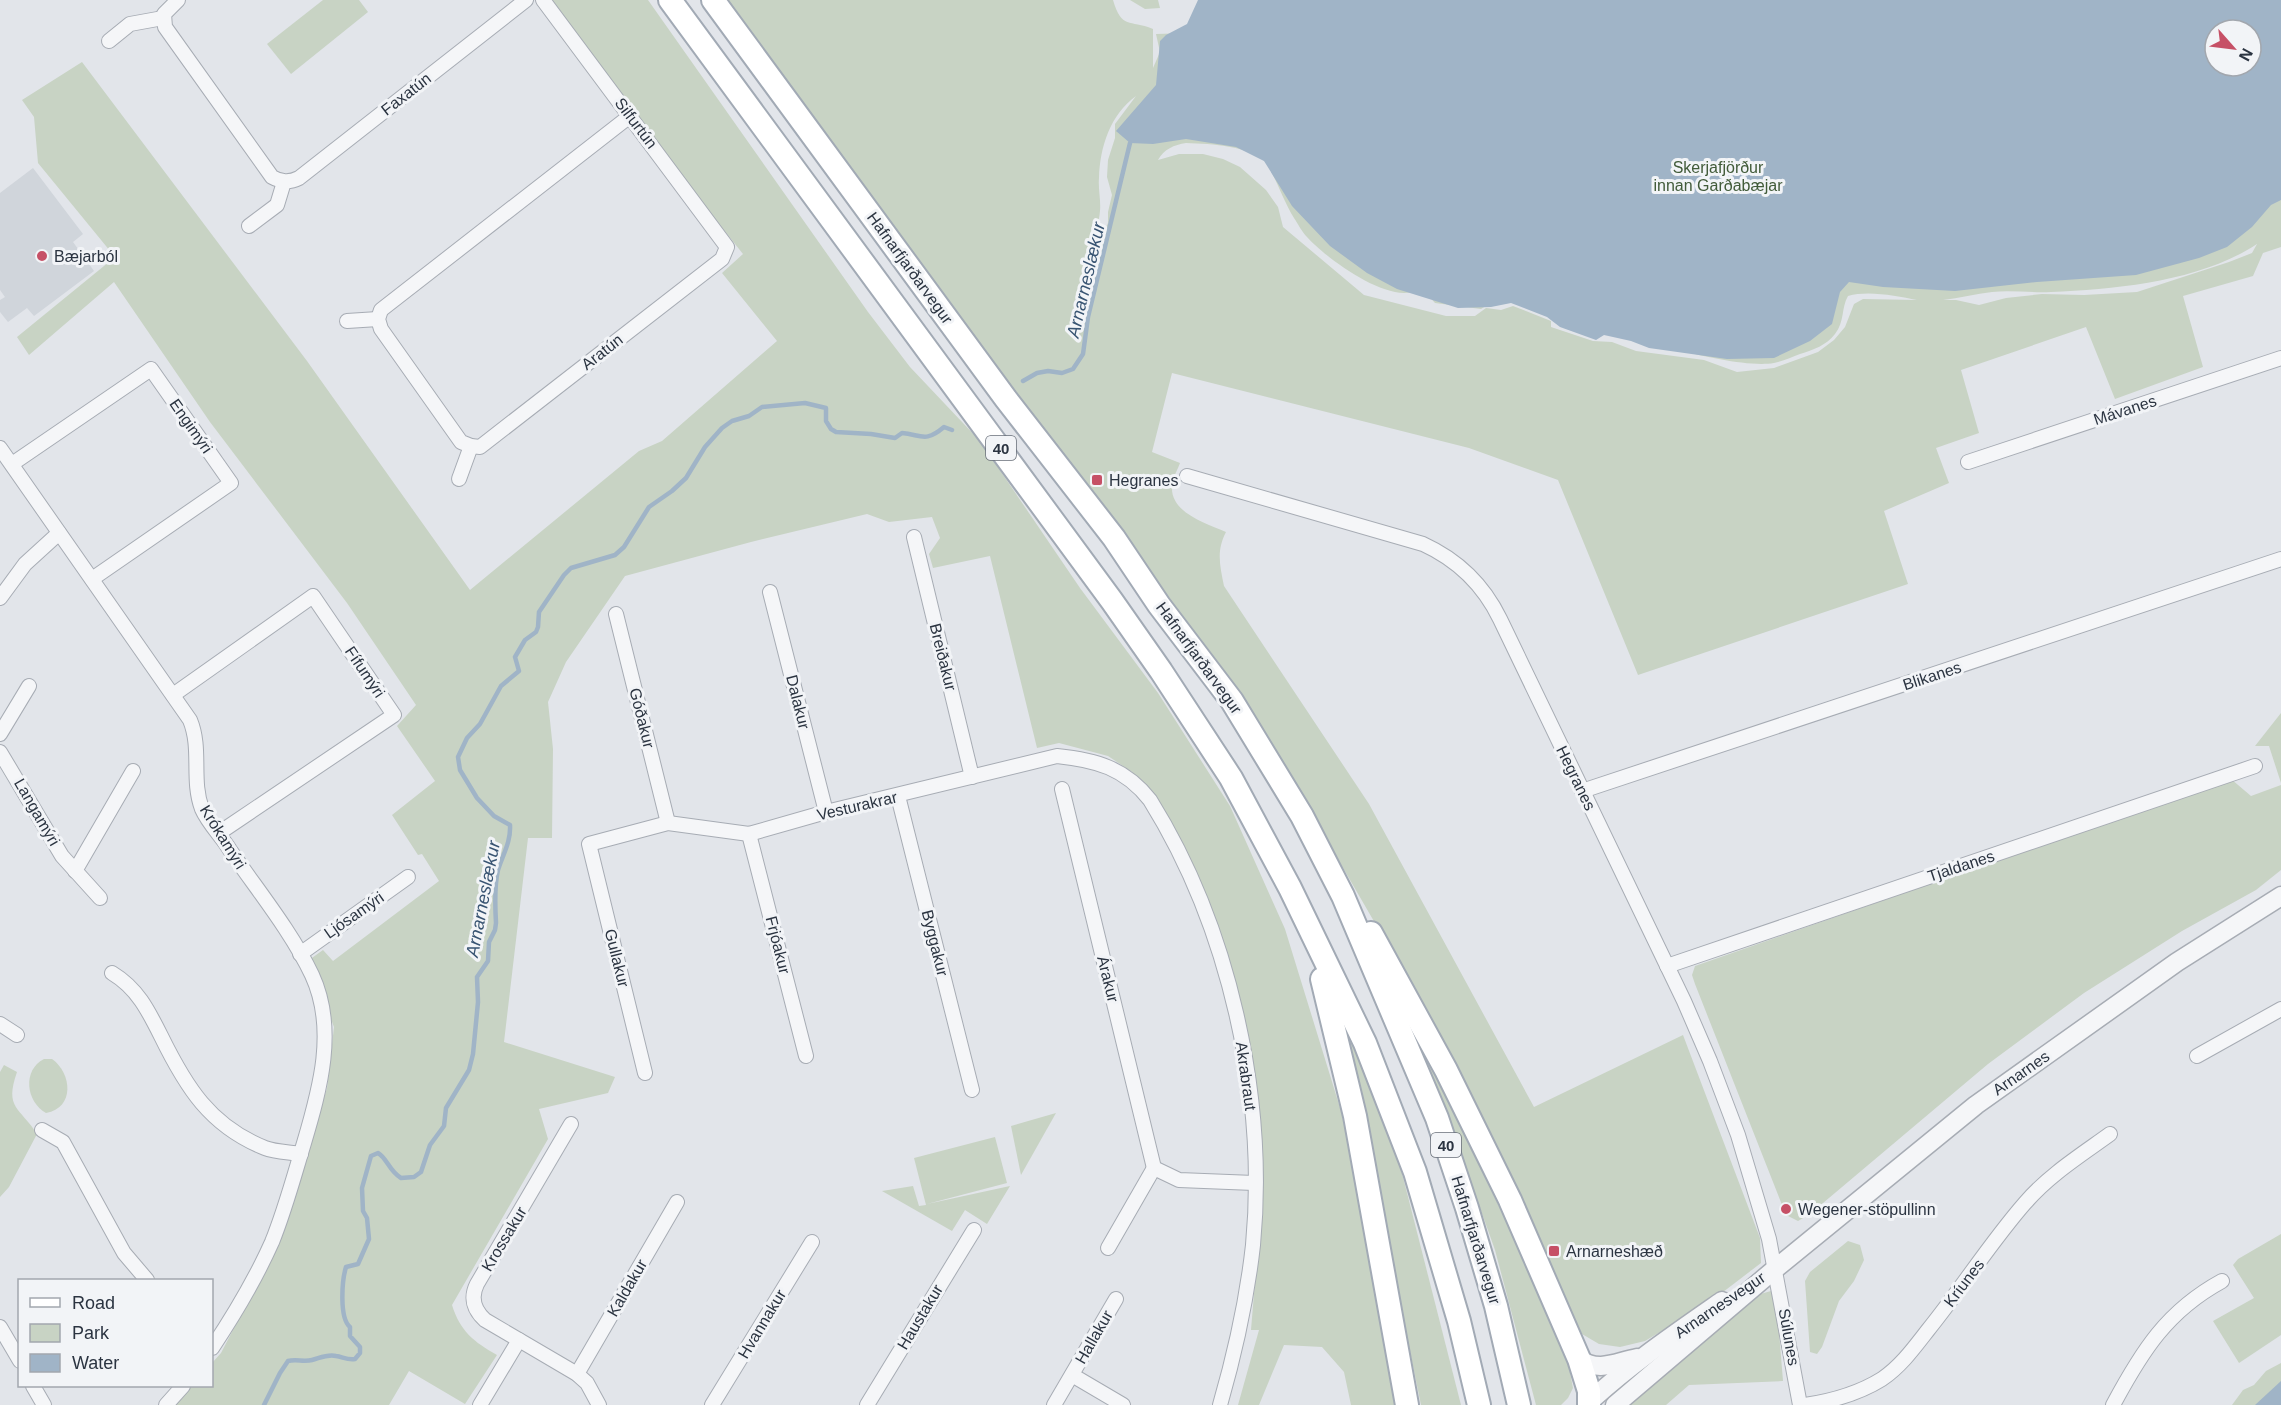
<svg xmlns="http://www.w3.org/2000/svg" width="2281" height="1405" font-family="Arial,sans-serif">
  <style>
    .built { fill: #d0d5db }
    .green { fill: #c8d3c4; fill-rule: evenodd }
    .water { fill: #a0b4c7; fill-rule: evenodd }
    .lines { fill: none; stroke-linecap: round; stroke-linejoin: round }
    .stream { stroke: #a0b4c7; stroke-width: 4.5 }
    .minor-casing { stroke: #a7acb4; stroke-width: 16 }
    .tertiary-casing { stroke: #a7acb4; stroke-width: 21 }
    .primary-casing { stroke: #a2aab5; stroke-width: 26 }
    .minor { stroke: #f5f6f8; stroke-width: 14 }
    .tertiary { stroke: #f5f6f8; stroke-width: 18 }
    .primary { stroke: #fff; stroke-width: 22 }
    .poi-dot { fill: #c65066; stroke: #f2f4f7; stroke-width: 2 }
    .labels { text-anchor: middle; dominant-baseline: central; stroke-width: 6; stroke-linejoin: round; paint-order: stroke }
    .shield { fill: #f2f4f7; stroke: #676e78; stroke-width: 1.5 }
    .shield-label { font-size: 15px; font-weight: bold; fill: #2b3441 }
    .street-label { font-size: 16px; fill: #2b3441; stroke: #f2f4f7 }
    .park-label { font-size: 16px; fill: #415b39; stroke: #f2f4f7 }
    .poi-label { font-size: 16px; fill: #2b3441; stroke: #f2f4f7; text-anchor: start }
    .water-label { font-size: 18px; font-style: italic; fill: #385472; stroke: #f2f4f7 }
  </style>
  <rect width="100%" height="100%" fill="#e2e5ea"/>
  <!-- built -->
  <polygon class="built" points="33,168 83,234 73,242 94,271 34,316 27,308 8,322 0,312 0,300 5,297 0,290 0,193"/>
  <!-- green -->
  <g class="green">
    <polygon points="323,0 359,0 368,12 291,74 267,44"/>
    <path d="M548 0H648L868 312 910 367 980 441 1080 588 1158 693 1230 806 1285 929 1341 1111 1377 1271 1401 1405H1351L1344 1372 1322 1347 1284 1345 1259 1405H1238L1259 1330H1251L1262 1197 1244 1026 1208 898 1161 807 1132 772 1108 756 1059 743 1037 748 990 556 933 568 929 554 940 538 932 517 889 522 867 514 751 542 625 576 566 662 548 702 553 749 552 838H528L504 1042 615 1077 608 1093 539 1109 548 1139 452 1305C460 1331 474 1342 497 1355L465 1404 409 1371 389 1405H172L190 1386H212V1363L221 1353 282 1236 327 1088 334 1027 309 960 323 950 333 961 439 881 422 854 418 855 392 815 435 781 397 726 416 705 347 603 210 422 114 282 29 355 17 337 115 257 38 163 34 117 22 100 82 62 307 361 470 590 639 451 662 441 777 341 722 273 743 254 652 140Z"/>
    <path d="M728 0H1113C1122 30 1129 19 1153 29V68L1160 52 1156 34 2281 0V247L2263 253 2253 276 2183 296 2203 367 2115 399 2086 327 1961 370 1979 433 1936 448 1949 483 1884 511 1908 584 1638 675 1558 480 1469 448 1172 373 1152 452 1180 463C1178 469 1174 475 1173 481 1165 511 1205 523 1226 532 1216 551 1220 566 1224 586L1369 804 1534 1107 1683 1035 1760 1238 1761 1263 1710 1302 1645 1341 1620 1347 1599 1344 1582 1334 1390 949 1328 842 988 360 954 308ZM2215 30H2251V66H2215ZM1136 96 1115 124V138L1108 160 1107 177 1112 195 1108 212V223L1097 248H1093C1094 236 1099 223 1100 211 1101 200 1098 189 1099 178 1100 147 1110 115 1136 96ZM1186 143C1213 144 1249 145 1269 165 1272 167 1271 169 1272 173 1279 187 1286 205 1294 218 1298 224 1302 232 1307 237 1326 258 1389 305 1417 290L1428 295 1435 303 1481 309 1489 304 1529 299 1683 351C1706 357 1751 367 1774 363 1783 361 1792 357 1800 354 1813 350 1827 345 1835 334 1845 321 1841 308 1848 296 1868 290 1897 296 1917 300L1863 299 1854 304 1845 327 1834 340 1818 352 1774 368 1737 372 1704 360 1636 351 1612 342 1593 341 1551 327V321L1546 319 1513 306 1501 310 1486 308 1475 316H1446L1364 295 1283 227 1278 207 1266 190 1240 167 1223 159 1203 154H1179L1158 160C1164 149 1174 145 1186 143ZM2257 244 2252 253 2229 262 2137 292 2084 295 2042 294 2006 298 1979 305 1956 300H1943C1959 298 1976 294 1992 292 2011 290 2032 293 2051 292 2119 289 2201 281 2257 244Z"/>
    <polygon points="1130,0 1158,0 1160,8 1145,9"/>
    <polygon points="2281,713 2281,783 2269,746 2255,746"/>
    <polygon points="2231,779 2251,796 2281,785 2281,870 2256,890 2182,931 2084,993 1988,1064 1810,1214 1798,1221 1786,1215 1695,984 1692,975 1695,966"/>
    <polygon points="1342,1020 1391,1130 1461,1405 1421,1405"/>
    <polygon points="1409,1034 1423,1047 1516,1242 1569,1367 1573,1388 1568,1398 1561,1405 1536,1405 1495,1250 1458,1146"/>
    <path d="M44 1059H52C72 1073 75 1108 46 1113 26 1102 22 1070 44 1059Z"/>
    <path d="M4 1065 17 1072C4 1109 20 1107 37 1134L9 1187 0 1197V1072Z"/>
    <polygon points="1056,1113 1021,1175 1011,1126"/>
    <polygon points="995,1137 1007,1183 927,1204 1010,1186 987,1224 965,1210 952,1231 882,1191 913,1186 919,1206 926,1205 914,1158"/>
    <polygon points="2281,1234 2281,1335 2239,1363 2213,1321 2254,1298 2233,1265 2238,1259"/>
    <polygon points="1848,1241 1860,1245 1864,1260 1854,1281 1839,1301 1822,1347 1817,1354 1810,1352 1805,1281 1810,1272"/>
    <polygon points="1771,1291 1777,1307 1783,1381 1689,1385 1666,1405 1630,1405 1757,1295"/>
    <polygon points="2281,1363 2281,1405 2232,1405 2243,1390 2254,1385 2266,1371"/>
  </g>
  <!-- water -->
  <g class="water">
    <path d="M1198 0H2281V200L2271 205 2252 227 2227 247 2199 258 2136 275 2037 282 1955 291 1883 287 1849 282 1840 292 1832 324 1810 341 1774 358 1727 359 1649 348 1631 341 1604 335 1596 340 1560 327 1547 317 1511 303 1491 307 1458 308 1397 289 1367 273 1330 246 1292 206 1264 161 1236 147 1186 139 1153 144 1130 143 1116 131 1156 85 1160 41 1166 35 1187 24ZM2215 30H2251V66H2215Z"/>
    <polygon points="2281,1381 2281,1405 2255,1405"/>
  </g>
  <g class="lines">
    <!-- stream -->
    <g class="stream">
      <polyline points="1023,381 1037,373 1048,371 1062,373 1073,369 1083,354 1088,317 1130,143"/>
      <path d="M264 1405 280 1373 288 1361C296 1359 304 1362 312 1360 320 1358 327 1354 336 1356 343 1357 347 1360 355 1359L360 1353V1347L350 1336V1327C339 1318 342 1280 346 1267L358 1264 369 1239 367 1218 363 1211 362 1188 371 1156 378 1153C387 1158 389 1171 401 1178L414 1177 421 1172 430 1145 444 1126 446 1108 469 1070 473 1054 478 1002 477 977 488 961 489 942 495 930 496 923C495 906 494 887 498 870 503 854 511 842 510 825L494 816 477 798 460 770 458 757 467 738 480 724 501 686 519 671 515 657 525 640 536 632 538 627 539 612 564 575 571 568 615 555 624 547 649 507 672 491 686 478 705 447 722 428 732 421 749 416 762 407 805 403 826 408V421L831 429 836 432 871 434 895 438 902 433C922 435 925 443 944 427L952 430"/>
    </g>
    <defs>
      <g id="minor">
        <path d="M178 0 164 14 165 27 272 177C281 182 289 183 299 178L526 0"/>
        <polyline points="543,0 727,247 722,259 480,447 471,446 461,442 381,329 378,319 381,310 630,116"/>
        <polyline points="109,41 130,24 163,18"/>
        <polyline points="249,226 277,205 284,182"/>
        <polyline points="347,321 378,319"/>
        <path d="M0 448 190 720C202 749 191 780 202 809 208 823 222 837 230 850 258 891 291 931 312 975 337 1029 320 1089 304 1143 294 1176 285 1210 272 1242 255 1280 234 1315 212 1348"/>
        <polyline points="1968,462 2281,358"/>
        <polyline points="12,464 151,369 231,483 92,579"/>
        <path d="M1187 476 1423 544C1458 560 1483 584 1500 619L1684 1001 1710 1061 1738 1135 1769 1239 1800 1405"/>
        <polyline points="459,479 471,446"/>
        <polyline points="914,537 972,777"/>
        <polyline points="770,592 826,812"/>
        <polyline points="0,598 25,564 59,533"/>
        <polyline points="616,614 668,823"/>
        <polyline points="173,695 313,596 394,715 219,833"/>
        <polyline points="0,734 29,686"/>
        <polyline points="0,752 62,856 100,898"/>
        <polyline points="1062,789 1154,1168 1179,1180 1254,1183"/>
        <polyline points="1582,791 2281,559"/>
        <polyline points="898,796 972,1090"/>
        <polyline points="749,834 806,1056"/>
        <polyline points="75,871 133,771"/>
        <polyline points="300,954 408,877"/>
        <polyline points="1667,966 2255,766"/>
        <path d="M112 973C137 988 148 1010 161 1036 186 1087 210 1126 265 1148 275 1152 289 1152 301 1154"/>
        <polyline points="0,1024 17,1035"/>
        <polyline points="2197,1056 2281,1009"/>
        <path d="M645 1073 589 844 668 823 749 834 826 812 1057 756C1096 760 1125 768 1150 800 1229 927 1267 1096 1253 1245 1247 1299 1235 1353 1220 1405"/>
        <path d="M571 1124 477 1284C470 1298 474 1310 485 1320L577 1374 587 1383 599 1405"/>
        <polyline points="42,1130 63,1142 124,1253 147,1280"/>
        <polyline points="1108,1248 1154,1168"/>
        <polyline points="0,1327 20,1361"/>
        <polyline points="577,1374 677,1202"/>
        <polyline points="1072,1375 1123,1405"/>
        <polyline points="33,1386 44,1405"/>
        <polyline points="166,1405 183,1386"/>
        <polyline points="480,1405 519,1340"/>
        <polyline points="712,1405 812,1242"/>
        <polyline points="867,1405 974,1230"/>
        <polyline points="1054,1405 1116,1299"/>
        <path d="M1805 1405C1832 1401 1858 1394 1882 1379 1901 1366 1914 1348 1928 1330 1962 1288 1990 1243 2025 1203 2049 1175 2081 1155 2110 1134"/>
        <path d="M2113 1405C2142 1351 2167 1311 2222 1281"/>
      </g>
      <g id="tertiary">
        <path d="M1579 1359C1599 1373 1616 1362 1637 1358"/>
        <path d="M1588 1403C1629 1365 1676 1333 1722 1301"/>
        <polyline points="1615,1405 1775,1269 1976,1105 2177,962 2281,896"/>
      </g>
      <g id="primary">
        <polyline points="670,0 1112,601 1161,671 1231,778 1290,888 1365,1043 1415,1172 1459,1321 1479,1405"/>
        <polyline points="713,0 1006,399 1114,538 1159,605 1232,701 1302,816 1343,896 1437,1118 1467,1208 1496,1306 1519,1405"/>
        <polyline points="1371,933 1446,1070 1510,1200 1579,1359 1589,1391 1589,1405"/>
        <polyline points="1322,979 1355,1116 1407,1405"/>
      </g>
    </defs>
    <!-- minor casing -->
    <use href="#minor" class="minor-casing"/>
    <!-- tertiary casing -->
    <use href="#tertiary" class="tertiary-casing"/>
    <!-- primary casing -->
    <use href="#primary" class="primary-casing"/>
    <!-- minor -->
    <use href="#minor" class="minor"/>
    <!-- tertiary -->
    <use href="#tertiary" class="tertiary"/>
    <!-- primary -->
    <use href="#primary" class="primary"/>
  </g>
  <!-- markers -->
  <g class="poi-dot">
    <circle cx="42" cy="256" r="6"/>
    <rect x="1091" y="474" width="12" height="12" rx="3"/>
    <circle cx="1786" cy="1209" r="6"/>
    <rect x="1548" y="1245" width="12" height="12" rx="3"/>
  </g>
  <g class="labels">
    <!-- shield labels -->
    <g class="shield">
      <rect x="986" y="436" width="30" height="24" rx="4.5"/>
      <rect x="1431" y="1133" width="30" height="24" rx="4.5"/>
    </g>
    <g class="shield-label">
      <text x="1001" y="448">40</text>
      <text x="1446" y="1145">40</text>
    </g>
    <!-- street labels -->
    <g class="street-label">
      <text transform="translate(406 94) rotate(-38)">Faxatún</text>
      <text transform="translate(636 123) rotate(53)">Silfurtún</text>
      <text transform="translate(910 268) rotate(54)">Hafnarfjarðarvegur</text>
      <text transform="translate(602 352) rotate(-38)">Aratún</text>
      <text transform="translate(2125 410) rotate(-18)">Mávanes</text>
      <text transform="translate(191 426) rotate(55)">Engimýri</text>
      <text transform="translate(943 657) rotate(76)">Breiðakur</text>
      <text transform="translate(1199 658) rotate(54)">Hafnarfjarðarvegur</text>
      <text transform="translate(365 672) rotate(56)">Fífumýri</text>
      <text transform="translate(1932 676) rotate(-18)">Blikanes</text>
      <text transform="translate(798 702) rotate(76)">Dalakur</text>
      <text transform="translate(642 718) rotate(76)">Góðakur</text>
      <text transform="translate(1576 778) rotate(64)">Hegranes</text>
      <text transform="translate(857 806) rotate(-13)">Vesturakrar</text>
      <text transform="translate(37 812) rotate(60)">Langamýri</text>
      <text transform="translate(223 837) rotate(58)">Krókamýri</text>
      <text transform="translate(1961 866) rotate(-18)">Tjaldanes</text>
      <text transform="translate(354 915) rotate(-35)">Ljósamýri</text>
      <text transform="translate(935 943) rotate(76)">Byggakur</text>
      <text transform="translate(778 945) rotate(76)">Frjóakur</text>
      <text transform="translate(617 958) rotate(76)">Gullakur</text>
      <text transform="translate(1108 979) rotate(76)">Árakur</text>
      <text transform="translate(2021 1073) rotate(-35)">Arnarnes</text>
      <text transform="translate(1246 1076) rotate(82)">Akrabraut</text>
      <text transform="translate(504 1239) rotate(-59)">Krossakur</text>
      <text transform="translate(1476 1240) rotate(73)">Hafnarfjarðarvegur</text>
      <text transform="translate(1964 1283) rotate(-53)">Kríunes</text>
      <text transform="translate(627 1288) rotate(-60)">Kaldakur</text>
      <text transform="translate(1720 1305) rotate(-34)">Arnarnesvegur</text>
      <text transform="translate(920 1317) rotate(-59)">Haustakur</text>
      <text transform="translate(762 1324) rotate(-59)">Hvannakur</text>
      <text transform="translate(1094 1337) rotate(-60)">Hallakur</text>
      <text transform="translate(1789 1337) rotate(80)">Súlunes</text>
    </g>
    <!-- park labels -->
    <g class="park-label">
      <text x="1718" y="167">Skerjafjörður<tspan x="1718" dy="18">innan Garðabæjar</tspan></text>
    </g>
    <!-- poi labels -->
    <g class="poi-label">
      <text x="54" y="256">Bæjarból</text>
      <text x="1109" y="480">Hegranes</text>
      <text x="1798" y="1209">Wegener-stöpullinn</text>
      <text x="1566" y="1251">Arnarneshæð</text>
    </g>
    <!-- water labels -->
    <g class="water-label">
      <text transform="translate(1086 280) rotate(-77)">Arnarneslækur</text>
      <text transform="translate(483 899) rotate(-79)">Arnarneslækur</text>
    </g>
  </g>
  <!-- legend -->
  <rect x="18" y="1279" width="195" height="108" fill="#f2f4f7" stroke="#a2a7ae" stroke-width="1.5"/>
  <rect x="30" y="1298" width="30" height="9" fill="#ffffff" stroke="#a2a7ae" stroke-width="1.5"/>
  <text x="72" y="1309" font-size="18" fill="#2b3441">Road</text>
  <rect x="30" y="1324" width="30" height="18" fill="#c8d3c4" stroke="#a2a7ae" stroke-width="1.5"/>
  <text x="72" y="1339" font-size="18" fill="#2b3441">Park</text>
  <rect x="30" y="1354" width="30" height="18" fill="#a0b4c7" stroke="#a2a7ae" stroke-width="1.5"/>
  <text x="72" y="1369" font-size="18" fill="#2b3441">Water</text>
  <!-- north arrow -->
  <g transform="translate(2233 48) rotate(118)"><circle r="28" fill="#f2f4f7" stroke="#a2a7ae" stroke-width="1.5"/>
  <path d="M0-4.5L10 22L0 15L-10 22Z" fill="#c65066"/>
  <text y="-9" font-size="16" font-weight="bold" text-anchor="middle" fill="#2b3441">N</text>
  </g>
</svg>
